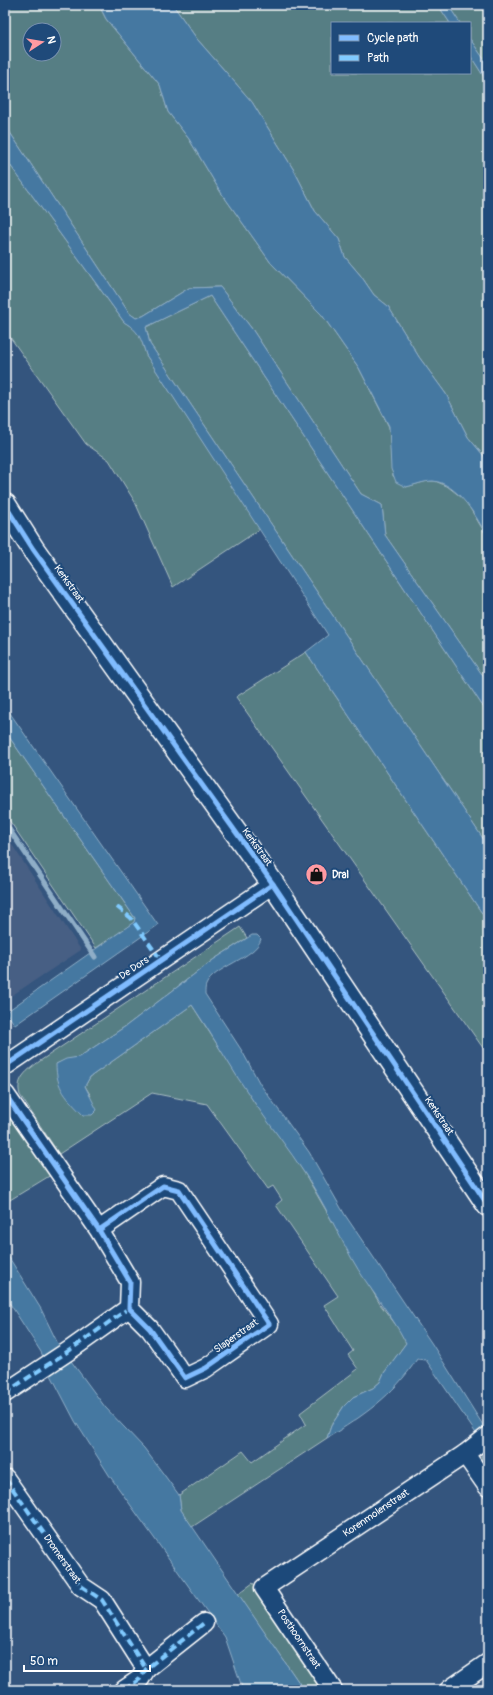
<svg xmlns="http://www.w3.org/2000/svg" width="493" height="1695" font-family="Pangolin,sans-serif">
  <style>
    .built { fill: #475f84 }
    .green { fill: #567e84; stroke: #aabec2; fill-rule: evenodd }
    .water { fill: #4478a1; stroke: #8faec7 }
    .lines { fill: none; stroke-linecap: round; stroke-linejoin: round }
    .stream { stroke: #8faec7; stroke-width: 5 }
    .minor-casing { stroke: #fff; stroke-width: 21 }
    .tertiary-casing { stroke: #fff; stroke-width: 25 }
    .minor { stroke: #1f4a7a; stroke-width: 18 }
    .tertiary { stroke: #1f4a7a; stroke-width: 22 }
    .quiet { stroke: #80caff; stroke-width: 4; stroke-dasharray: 8 4; stroke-linecap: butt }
    .cycleway-casing { stroke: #1f4a7a; stroke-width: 8 }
    .cycleway { stroke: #80bcff; stroke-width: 5 }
    .labels { text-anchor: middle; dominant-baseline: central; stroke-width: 4; stroke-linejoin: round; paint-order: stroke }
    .street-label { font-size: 10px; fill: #fff; stroke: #1f4a7a }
    .poi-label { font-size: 10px; font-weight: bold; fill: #fff; stroke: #1f4a7a; text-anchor: start }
  </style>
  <rect width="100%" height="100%" fill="#34557e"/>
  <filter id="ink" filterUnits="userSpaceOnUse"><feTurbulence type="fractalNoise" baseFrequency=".025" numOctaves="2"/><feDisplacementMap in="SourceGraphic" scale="8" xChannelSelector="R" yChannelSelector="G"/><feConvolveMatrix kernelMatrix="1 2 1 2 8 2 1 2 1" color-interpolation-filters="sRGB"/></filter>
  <g filter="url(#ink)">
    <!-- built -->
    <polygon class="built" points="5,834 81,950 5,1000"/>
    <!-- green -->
    <g class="green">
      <path d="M5 5H99L106 19 160 85 168 112 189 139 220 191 271 263 322 315 359 368 389 427 393 476 406 487 427 481H435L447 486 465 500 488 538V683L385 535 382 505 361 494 252 329 220 287 189 288 143 316 136 318 129 313 5 125ZM30 30H54V54H30Z"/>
      <polygon points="173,5 438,5 450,23 332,23 332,73 470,73 470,55 488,83 488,461 468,437 446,394 419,357 388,306 374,295 361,276 345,257 339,239 315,211 295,172 252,102 197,39"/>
      <polygon points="448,5 488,5 488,65 470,39 470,23 460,23"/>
      <path d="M5 158 124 322C140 331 141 338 146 355L260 529 173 587 135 502 109 460 86 444 5 330Z"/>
      <polygon points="210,296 488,714 488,846 150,344 146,327"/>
      <polygon points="306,652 488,922 488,1055 236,697"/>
      <polygon points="5,731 135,918 135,922 96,948 5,814"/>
      <path d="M240 927 247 938 213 960 126 1026 79 1057 66 1060 56 1064 91 1096 85 1086 90 1077 192 1005 254 1102 285 1142 305 1174 380 1304 399 1329 406 1343 384 1373 380 1382 373 1388 353 1397 344 1406 331 1426 327 1438 192 1527 181 1510 179 1495 243 1451 252 1462 306 1424 300 1413 358 1369 348 1355 353 1351 324 1305 338 1296 276 1205 282 1200 273 1186 268 1189 207 1104 152 1093 59 1154 20 1095C15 1078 28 1070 40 1061Z"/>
      <polygon points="5,1107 51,1175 5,1203"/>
      <polygon points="485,1447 488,1451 488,1469 481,1458"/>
      <polygon points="253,1583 325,1690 304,1690 238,1594"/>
    </g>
    <!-- water -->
    <g class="water">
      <path d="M99 5H173L197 39 252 102 295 172 315 211 339 239 345 257 361 276 374 295 388 306 419 357 446 394 468 437 488 461V538C478 519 458 483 433 481 424 481 415 485 406 487L396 482 391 469 389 426 359 368 322 315 271 263 220 191 189 139 168 112 160 85 106 19Z"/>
      <polygon points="438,5 448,5 460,23 450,23"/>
      <polygon points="470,39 488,65 488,83 470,55"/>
      <path d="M5 125 129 313 136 318 143 316 189 288 220 287 252 329 361 494 382 505 385 535 488 683V714L210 296 146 327 150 344 488 846V922L306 652 328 635 146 355C141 338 139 331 124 322L5 158Z"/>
      <polygon points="5,706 158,925 15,1025 6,1012 134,922 135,918 5,731"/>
      <path d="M252 935H257L261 939C256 958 213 967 206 985 205 987 205 991 205 994L242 1051 260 1084 309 1152 345 1215 432 1344 488 1433V1451L426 1360 417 1359C393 1396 363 1416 327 1438L331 1426 344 1406 353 1397 373 1388 380 1382 384 1373 406 1343C391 1313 368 1288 352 1259 336 1230 323 1201 305 1174 289 1149 271 1127 254 1102 232 1071 214 1037 192 1005L90 1077 85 1086 97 1110 92 1115H83C67 1098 56 1089 56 1064L66 1059 79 1057 126 1026 213 960Z"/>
      <polygon points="5,1251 41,1309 57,1342 105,1407 144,1448 165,1476 179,1495 181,1510 304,1690 238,1690 242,1687 225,1637 109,1475 75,1421 51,1375 41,1352 5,1296"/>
    </g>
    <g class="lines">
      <!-- stream -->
      <polyline class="stream" points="5,823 95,957"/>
      <defs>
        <g id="minor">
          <polyline points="5,1066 273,884"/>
          <polyline points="5,1094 99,1230 130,1282 129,1308 150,1329 185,1378 206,1368 269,1324 179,1190 163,1186 99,1230"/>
          <polyline points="5,1393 70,1350 129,1308"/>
          <polyline points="465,1454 488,1487"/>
          <polyline points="5,1478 81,1586 102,1600 146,1669"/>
          <polyline points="124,1690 140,1679 146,1669 204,1623"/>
          <polyline points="333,1690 264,1588 465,1454 488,1436"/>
          <polyline points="449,1690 488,1663"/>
        </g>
        <polyline id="tertiary" points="5,505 33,549 273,884 488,1205"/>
      </defs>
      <!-- minor casing -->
      <use href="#minor" class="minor-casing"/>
      <!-- tertiary casing -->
      <use href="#tertiary" class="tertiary-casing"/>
      <!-- minor -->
      <use href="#minor" class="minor"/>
      <!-- tertiary -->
      <use href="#tertiary" class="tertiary"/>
      <!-- quiet -->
      <g class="quiet">
        <polyline points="117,907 131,918 161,960"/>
        <polyline points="5,1393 70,1350 129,1308"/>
        <polyline points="5,1478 81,1586 102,1600 146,1669"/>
        <polyline points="124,1690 140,1679 146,1669 204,1623"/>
      </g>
      <defs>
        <g id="cycleway">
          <polyline points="5,505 33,549 273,884 488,1205"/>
          <polyline points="5,1066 273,884"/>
          <polyline points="5,1094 99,1230 130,1282 129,1308 150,1329 185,1378 206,1368 269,1324 179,1190 163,1186 99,1230"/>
        </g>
      </defs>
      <!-- cycleway casing -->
      <use href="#cycleway" class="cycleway-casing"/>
      <!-- cycleway -->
      <use href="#cycleway" class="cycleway"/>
    </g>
  </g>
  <!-- icons -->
  <defs>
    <symbol id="shop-disc" viewBox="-11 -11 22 22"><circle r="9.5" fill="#ff9aa2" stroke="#1f4a7a"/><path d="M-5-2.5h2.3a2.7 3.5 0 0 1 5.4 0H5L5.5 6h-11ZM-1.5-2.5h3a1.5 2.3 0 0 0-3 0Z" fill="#111"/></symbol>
  </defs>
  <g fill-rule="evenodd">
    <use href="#shop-disc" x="304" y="862" width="25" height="25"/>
  </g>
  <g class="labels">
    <!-- street labels -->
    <g class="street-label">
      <text transform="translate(69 584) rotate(54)">Kerkstraat</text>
      <text transform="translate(257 847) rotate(54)">Kerkstraat</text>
      <text transform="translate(134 968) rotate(-34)">De Dors</text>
      <text transform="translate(439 1116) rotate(56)">Kerkstraat</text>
      <text transform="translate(236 1336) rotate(-35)">Slaperstraat</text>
      <text transform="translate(376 1513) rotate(-34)">Korenmolenstraat</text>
      <text transform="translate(62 1559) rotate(55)">Dromerstraat</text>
      <text transform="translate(299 1639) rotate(56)">Posthoornstraat</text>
    </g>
    <!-- poi labels -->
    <g class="poi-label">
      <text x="332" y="875">Dral</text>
    </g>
  </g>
  <!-- margin -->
  <rect width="493" height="1695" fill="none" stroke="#1f4a7a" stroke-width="20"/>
  <rect x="10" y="10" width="473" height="1675" fill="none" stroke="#fff" stroke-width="1.5" filter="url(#ink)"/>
  <!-- legend -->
  <rect x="331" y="22" width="140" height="52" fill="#1f4a7a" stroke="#7992af"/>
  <rect x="339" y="35" width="20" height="6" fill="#80bcff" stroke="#7992af"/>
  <text x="367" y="42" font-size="12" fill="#ffffff">Cycle path</text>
  <rect x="339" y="55" width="20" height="6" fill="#80caff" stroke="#7992af"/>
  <text x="367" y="62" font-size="12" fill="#ffffff">Path</text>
  <!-- north arrow -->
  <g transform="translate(42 42) rotate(78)"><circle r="19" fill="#1f4a7a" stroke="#7992af"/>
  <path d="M0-3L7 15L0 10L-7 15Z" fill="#ff9aa2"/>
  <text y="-6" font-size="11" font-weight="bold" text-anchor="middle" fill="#ffffff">N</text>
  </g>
  <!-- scale -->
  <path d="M24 1665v6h126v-6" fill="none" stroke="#ffffff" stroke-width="2"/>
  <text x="30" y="1665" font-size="12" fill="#ffffff" stroke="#1f4a7a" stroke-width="3" paint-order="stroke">50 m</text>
</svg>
